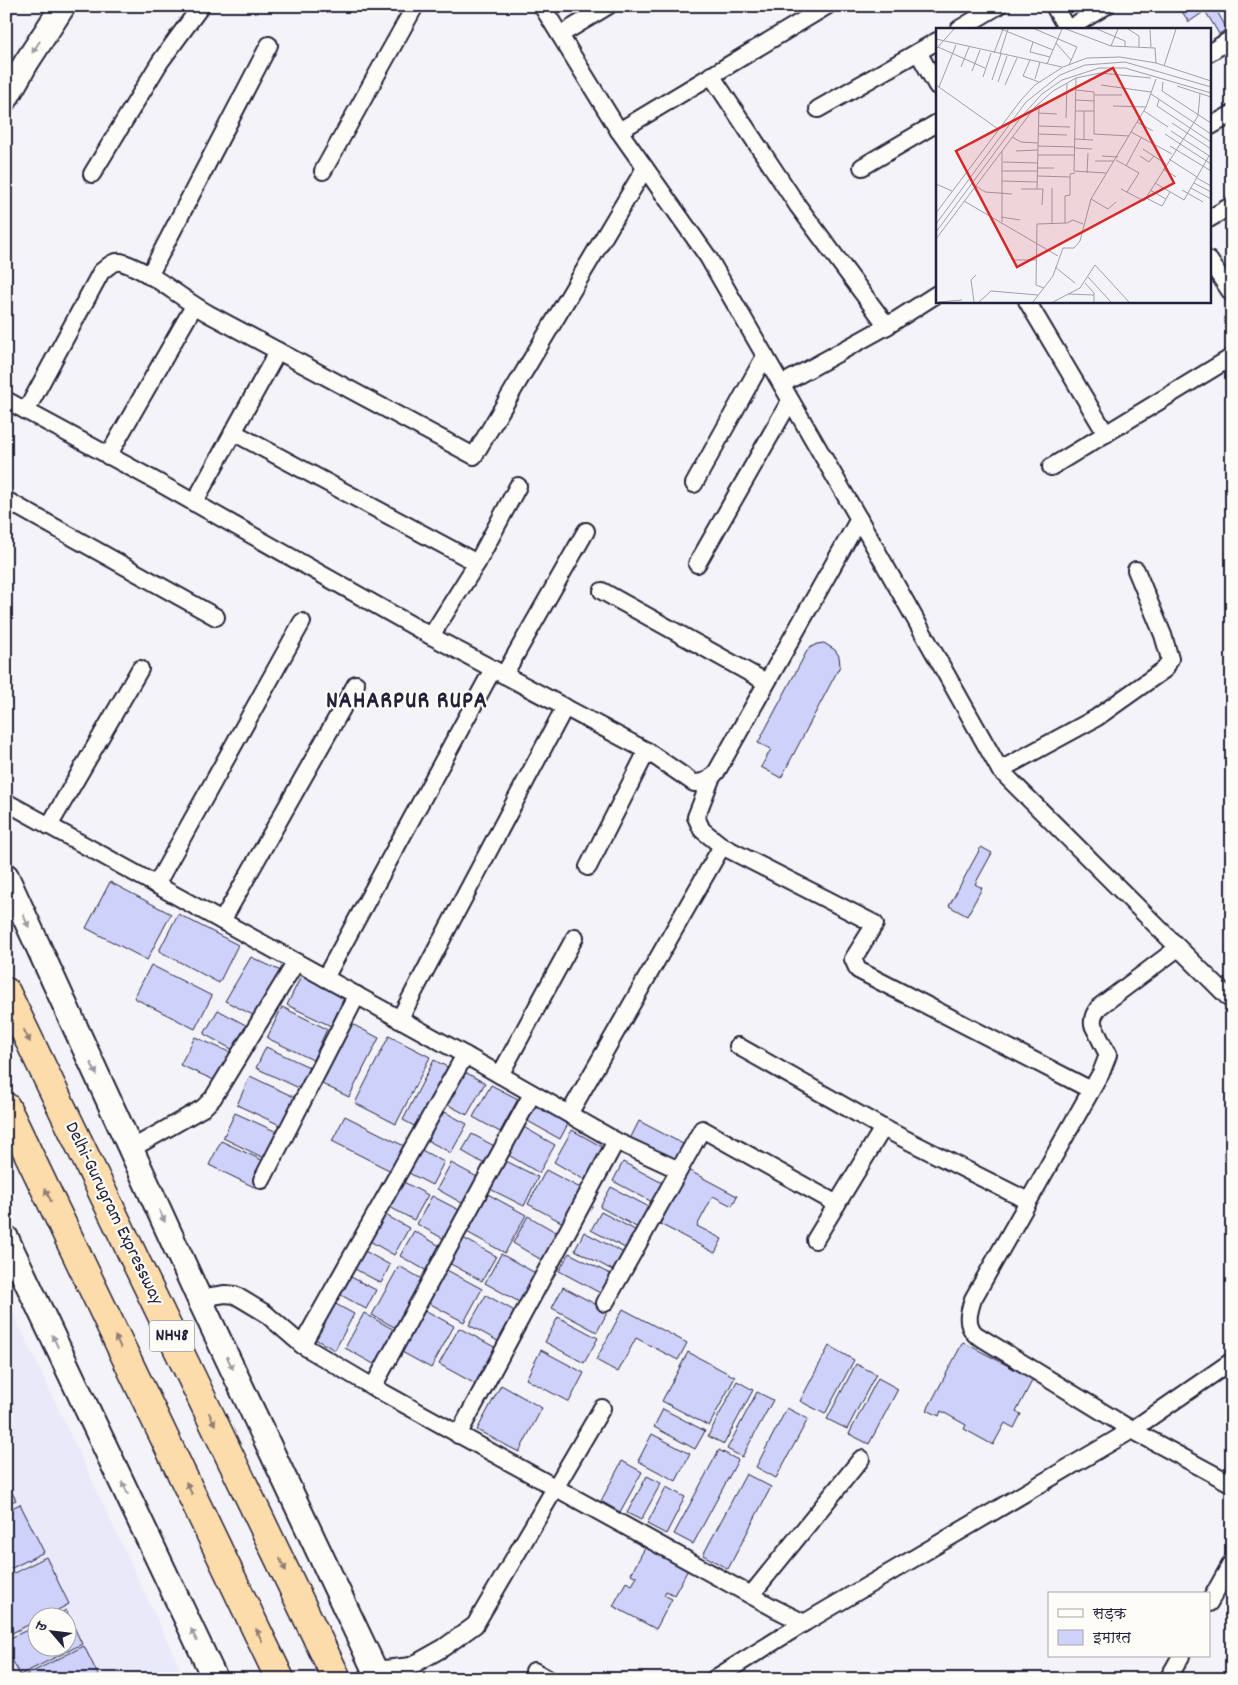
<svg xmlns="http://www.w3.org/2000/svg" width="1238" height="1685" font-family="Dekko,'Playpen Sans Deva',sans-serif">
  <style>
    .built { fill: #e9e9f9; fill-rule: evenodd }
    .building { fill: #ced1fa; stroke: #22223b }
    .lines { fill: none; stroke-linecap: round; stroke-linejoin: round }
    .street-casing { stroke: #22223b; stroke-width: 20 }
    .secondary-casing { stroke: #22223b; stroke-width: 28 }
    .highway-casing { stroke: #22223b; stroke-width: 31 }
    .street { stroke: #fdfcf7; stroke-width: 16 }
    .secondary { stroke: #fdfcf7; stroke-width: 24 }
    .highway { stroke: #fddcac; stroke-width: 28 }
    .oneway { fill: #9a9aa2 }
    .oneway2 { fill: #907f74 }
    .labels { text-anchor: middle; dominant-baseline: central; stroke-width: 4.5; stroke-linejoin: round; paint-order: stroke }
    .shield { fill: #fdfcf7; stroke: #646373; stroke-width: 1 }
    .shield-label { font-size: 18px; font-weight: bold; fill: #22223b }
    .street-label { font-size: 19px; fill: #22223b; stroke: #fdfcf7 }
    .district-label { font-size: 24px; font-weight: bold; letter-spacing: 1px; fill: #22223b; stroke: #fdfcf7 }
    .inset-road { fill: none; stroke: #a09fac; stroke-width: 1 }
    .view { fill: #d62828; fill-opacity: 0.15; stroke: #d62828; stroke-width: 2.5 }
    .inset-edge { fill: none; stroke: #22223b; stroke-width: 2.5 }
  </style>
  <rect width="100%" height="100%" fill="#f4f3f8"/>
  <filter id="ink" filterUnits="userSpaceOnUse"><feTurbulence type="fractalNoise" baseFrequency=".02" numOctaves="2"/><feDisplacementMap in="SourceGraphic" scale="10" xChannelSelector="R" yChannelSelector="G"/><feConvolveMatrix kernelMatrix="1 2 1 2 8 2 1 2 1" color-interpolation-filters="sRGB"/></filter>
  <g filter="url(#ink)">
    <!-- built -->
    <path class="built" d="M6 1297 185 1679H6ZM38 1618H68V1648H38Z"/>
    <!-- building -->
    <g class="building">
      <polygon points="1178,6 1197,6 1202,13 1189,22"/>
      <polygon points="1209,6 1214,6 1227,29 1219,34 1204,9"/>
      <polygon points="824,643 835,650 839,656 840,666 781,778 761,767 771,749 758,743 808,649 817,644"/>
      <polygon points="981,847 992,853 975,884 982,888 967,916 949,906"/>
      <polygon points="110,882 171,914 147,960 86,928"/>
      <polygon points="178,914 238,945 219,983 159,951"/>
      <polygon points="251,957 285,973 255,1016 225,1001"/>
      <polygon points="151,965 212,996 195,1029 134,998"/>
      <polygon points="303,972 346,993 331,1026 287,1005"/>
      <polygon points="282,1007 327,1029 313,1060 267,1038"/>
      <polygon points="218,1010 251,1028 237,1052 204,1034"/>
      <polygon points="348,1022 379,1038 349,1097 318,1082"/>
      <polygon points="389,1036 430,1057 396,1124 355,1103"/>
      <polygon points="195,1037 236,1055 221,1083 180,1065"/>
      <polygon points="266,1047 309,1067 299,1088 256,1068"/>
      <polygon points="434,1060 451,1069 420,1129 403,1120"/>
      <polygon points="459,1069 485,1083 467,1115 441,1101"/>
      <polygon points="250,1076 296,1098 282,1126 237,1105"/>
      <polygon points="491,1085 518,1099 500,1132 473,1117"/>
      <polygon points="534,1103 569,1122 560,1139 524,1119"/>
      <polygon points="439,1109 467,1124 451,1153 423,1138"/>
      <polygon points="235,1113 277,1132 264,1158 223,1138"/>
      <polygon points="345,1116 404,1146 391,1171 332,1141"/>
      <polygon points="639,1121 683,1144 673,1163 630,1139"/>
      <polygon points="520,1125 555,1145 539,1173 505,1153"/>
      <polygon points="572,1130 606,1149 588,1182 554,1162"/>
      <polygon points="472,1134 498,1148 488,1166 462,1151"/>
      <polygon points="221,1141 266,1162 254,1187 209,1165"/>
      <polygon points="416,1147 444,1162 432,1185 403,1170"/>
      <polygon points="502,1159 538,1177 524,1206 488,1188"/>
      <polygon points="623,1162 664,1184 654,1203 613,1181"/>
      <polygon points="451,1163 481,1179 467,1206 437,1189"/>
      <polygon points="546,1170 584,1190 565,1224 528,1204"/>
      <polygon points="688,1170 737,1196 732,1206 713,1196 697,1226 722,1239 715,1253 660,1224"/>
      <polygon points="398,1179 428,1195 414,1220 384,1204"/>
      <polygon points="611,1187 651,1208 640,1229 600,1207"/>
      <polygon points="484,1192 526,1215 505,1253 463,1230"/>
      <polygon points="432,1196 459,1210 444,1239 417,1224"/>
      <polygon points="601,1212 637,1231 627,1249 591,1230"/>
      <polygon points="382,1213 409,1228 394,1255 368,1240"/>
      <polygon points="528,1216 561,1235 545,1262 513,1243"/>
      <polygon points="414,1231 440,1246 427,1271 400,1256"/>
      <polygon points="584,1232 626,1254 616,1272 575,1250"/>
      <polygon points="463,1238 496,1256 482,1281 449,1263"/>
      <polygon points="363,1250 390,1265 381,1283 353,1268"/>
      <polygon points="569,1253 614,1276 604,1295 559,1271"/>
      <polygon points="501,1254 539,1275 523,1304 485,1283"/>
      <polygon points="399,1266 422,1279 396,1328 372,1315"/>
      <polygon points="443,1268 482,1289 464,1322 425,1301"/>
      <polygon points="351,1277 376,1290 366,1309 341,1295"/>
      <polygon points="563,1287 608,1311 597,1332 552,1308"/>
      <polygon points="486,1295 520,1314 503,1344 469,1325"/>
      <polygon points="332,1302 354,1314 335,1350 313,1338"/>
      <polygon points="423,1309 454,1326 431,1368 400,1351"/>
      <polygon points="623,1309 687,1343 678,1360 636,1338 618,1372 596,1360"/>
      <polygon points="364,1313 398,1332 379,1367 345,1348"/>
      <polygon points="558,1317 598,1338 584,1363 545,1342"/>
      <polygon points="459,1328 500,1350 479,1386 439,1364"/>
      <polygon points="963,1342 1033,1379 1016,1412 1021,1414 1014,1428 1005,1423 993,1445 964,1429 966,1425 941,1411 939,1416 927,1410"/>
      <polygon points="829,1346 854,1360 825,1414 800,1401"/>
      <polygon points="541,1350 584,1373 569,1402 526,1379"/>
      <polygon points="688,1352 735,1377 709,1426 662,1401"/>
      <polygon points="856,1364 876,1374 847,1429 827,1419"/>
      <polygon points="878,1378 898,1389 869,1444 849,1434"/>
      <polygon points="737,1381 753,1390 724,1444 708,1436"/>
      <polygon points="501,1385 542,1408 519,1452 477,1430"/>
      <polygon points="757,1392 773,1400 742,1457 727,1449"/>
      <polygon points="787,1408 808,1419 776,1478 756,1467"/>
      <polygon points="663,1409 705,1431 695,1449 654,1427"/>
      <polygon points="652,1434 690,1454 676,1481 638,1461"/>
      <polygon points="719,1450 738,1460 693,1544 674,1534"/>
      <polygon points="622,1461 642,1472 620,1512 601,1501"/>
      <polygon points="746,1474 771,1487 728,1569 703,1555"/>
      <polygon points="647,1476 661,1483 641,1520 627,1513"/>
      <polygon points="6,1481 16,1500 6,1504"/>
      <polygon points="666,1487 685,1497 666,1534 647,1524"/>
      <polygon points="20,1504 44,1552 6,1571 6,1511"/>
      <polygon points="647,1544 690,1566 674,1595 666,1591 664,1595 672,1599 656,1629 613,1606 626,1582 632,1585 637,1577 631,1574"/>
      <polygon points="46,1557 69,1604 43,1618 38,1618 38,1620 6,1636 6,1577"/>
      <polygon points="66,1610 82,1644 20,1675 6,1648 6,1640 38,1625 38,1648 68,1648 68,1618 52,1618"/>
      <polygon points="84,1646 100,1679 23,1679 22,1677"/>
    </g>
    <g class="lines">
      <defs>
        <g id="street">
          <polyline points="542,6 619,131 708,257 859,519 1000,770 1232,1001"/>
          <polyline points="1054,6 1067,29"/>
          <polyline points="959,29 998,6"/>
          <polyline points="1068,29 1106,6"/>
          <polyline points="560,35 608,6"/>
          <polyline points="918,52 937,86"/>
          <polyline points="1209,53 1231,39"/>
          <polyline points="711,75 798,206 887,326"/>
          <polyline points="818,109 937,41"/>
          <polyline points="1209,127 1232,114"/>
          <polyline points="619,131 827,6"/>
          <polyline points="862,167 937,123"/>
          <polyline points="323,171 415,6"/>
          <polyline points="92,174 160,62 201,6"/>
          <polyline points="1209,219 1232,205"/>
          <polyline points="1209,260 1232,294"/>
          <polyline points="149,276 269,45"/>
          <polyline points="1027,301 1106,434"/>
          <polyline points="782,384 887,326 937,294"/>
          <path d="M6 400 154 480 431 636 647 751 694 783C705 783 710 780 717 771L859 519"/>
          <path d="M26 411 101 272C109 266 114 259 124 263 155 274 180 298 209 314 297 361 386 409 474 456L645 168"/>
          <polyline points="233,432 477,563"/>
          <polyline points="108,456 194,306"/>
          <polyline points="1051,467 1232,357"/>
          <polyline points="694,484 765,356"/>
          <polyline points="6,500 216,617"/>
          <polyline points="194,503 278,351"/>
          <polyline points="697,564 790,401"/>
          <polyline points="602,591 766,682"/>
          <polyline points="431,636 477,563 518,486"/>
          <polyline points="504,675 586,531"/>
          <polyline points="1000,770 1096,718 1165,669 1170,659 1163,635 1136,570"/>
          <polyline points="711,779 696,817 702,830 722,846 875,924 853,959 858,970 1091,1090"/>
          <polyline points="6,802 465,1055 616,1141 679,1170"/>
          <polyline points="49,826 140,669"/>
          <polyline points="588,867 647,751"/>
          <polyline points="156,885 302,622"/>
          <polyline points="222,921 356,684"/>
          <path d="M1178 948 1099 1007C1095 1013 1092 1017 1093 1025L1108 1055 1101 1073 973 1299C969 1312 965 1323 975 1334L1132 1430 1232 1484"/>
          <polyline points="325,978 493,669"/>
          <polyline points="399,1020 565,707"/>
          <polyline points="738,1046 883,1128 1028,1201"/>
          <polyline points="500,1075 575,937"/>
          <polyline points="569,1114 722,846"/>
          <polyline points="131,1149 203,1108 213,1098 296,962"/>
          <polyline points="262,1180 357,995"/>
          <polyline points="815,1240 883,1128"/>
          <polyline points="199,1298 225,1294 235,1295 265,1313 302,1345 373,1387 774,1608 804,1623"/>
          <polyline points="605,1303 702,1129 837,1204"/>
          <polyline points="302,1345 465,1055"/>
          <polyline points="373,1387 532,1094"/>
          <polyline points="458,1435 616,1141"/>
          <polyline points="751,1595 861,1459"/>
          <polyline points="1209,1603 1232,1562"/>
          <polyline points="375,1670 411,1666 443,1648 475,1625 602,1408"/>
          <polyline points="534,1671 548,1679"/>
          <polyline points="714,1679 804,1623 1132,1430 1232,1361"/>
          <polyline points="1168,1679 1181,1656"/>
        </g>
        <g id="secondary">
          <polyline points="6,98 26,63 63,6"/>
          <polyline points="6,876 199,1298 379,1679"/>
          <polyline points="6,1238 215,1679"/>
        </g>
        <g id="highway">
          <polyline points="6,992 337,1679"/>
          <polyline points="6,1107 280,1679"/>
        </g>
      </defs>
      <!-- street casing -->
      <use href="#street" class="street-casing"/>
      <!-- secondary casing -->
      <use href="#secondary" class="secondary-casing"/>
      <!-- highway casing -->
      <use href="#highway" class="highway-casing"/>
      <!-- street -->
      <use href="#street" class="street"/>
      <!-- secondary -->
      <use href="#secondary" class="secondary"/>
      <!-- highway -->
      <use href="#highway" class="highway"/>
    </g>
    <!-- one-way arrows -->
    <defs><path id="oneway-solid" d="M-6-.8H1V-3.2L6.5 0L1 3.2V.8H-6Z" transform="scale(1.25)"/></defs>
    <g class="oneway">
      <use href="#oneway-solid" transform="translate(36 47) rotate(123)"/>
      <use href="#oneway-solid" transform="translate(26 921) rotate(65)"/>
      <use href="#oneway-solid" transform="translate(94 1069) rotate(65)"/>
      <use href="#oneway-solid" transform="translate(162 1216) rotate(65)"/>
      <use href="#oneway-solid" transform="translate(55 1341) rotate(-115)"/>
      <use href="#oneway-solid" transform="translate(230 1363) rotate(65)"/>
      <use href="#oneway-solid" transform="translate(125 1488) rotate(-115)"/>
      <use href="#oneway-solid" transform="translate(194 1635) rotate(-115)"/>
    </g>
    <g class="oneway2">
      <use href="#oneway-solid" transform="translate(27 1036) rotate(64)"/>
      <use href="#oneway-solid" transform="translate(48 1195) rotate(-116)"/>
      <use href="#oneway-solid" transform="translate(118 1342) rotate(-116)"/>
      <use href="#oneway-solid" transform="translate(212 1419) rotate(64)"/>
      <use href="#oneway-solid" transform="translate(189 1488) rotate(-116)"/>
      <use href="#oneway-solid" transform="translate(283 1565) rotate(64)"/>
      <use href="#oneway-solid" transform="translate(259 1635) rotate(-116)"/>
    </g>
  </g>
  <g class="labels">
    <!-- shield labels -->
    <rect class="shield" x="149.5" y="1320.5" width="45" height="31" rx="4"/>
    <g class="shield-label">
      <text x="172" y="1336">NH48</text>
    </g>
    <!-- street labels -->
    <g class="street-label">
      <text transform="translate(113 1214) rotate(64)">Delhi-Gurugram Expressway</text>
    </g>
    <!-- district labels -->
    <g class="district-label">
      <text x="407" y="702">NAHARPUR RUPA</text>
    </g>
  </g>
  <!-- overview -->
  <g transform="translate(936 28)">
    <rect width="275" height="275" fill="#f4f3f8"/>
    <path class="inset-road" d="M65 1 117 22M99 1 141 19 133 37M130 1 175 18 219 20 220 35M161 1 189 13V18M192 1 203 8V19M214 2 215 19M0 11 126 39M97 14 94 24 114 29M120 15 135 32M175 18 182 1M2 19 49 40M0 21 18 1M58 25 67 1M64 26 72 1M94 32 87 48 103 54M111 36 126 1M228 38 240 1M25 39 33 19M36 43 44 22M47 49 55 25M140 50 138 143 170 145M99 51 104 34M56 52 65 26M62 54 71 28M227 54 226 63 275 95M0 57 62 101M69 57 81 30M165 57 215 64M241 58 275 69M3 59 20 17M140 62 158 64V106L193 108M215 66 275 106M159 67H186M140 72 158 73M223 72 221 78 275 114M177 78 210 79M140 83H158M208 83 232 99M102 85 121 86M130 90 131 55M201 94 217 103M236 95 275 121M102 98 134 99M235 103 275 129M195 104 236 126M102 106 131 107M229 106 275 136M76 109 85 114 102 115M139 111 157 112M148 112V83M102 118 139 119M234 118 275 143M139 120 156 121M207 121 230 136M80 123 102 122M102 127H139M166 128 182 129M204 128 213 134 218 128M233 131 261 149M180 132 203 145 191 164M159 133H178M67 134 102 135M190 138 205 110M101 140H118M227 141 240 149M66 143H101M151 145 152 125M101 148 134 149M261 150 275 158M66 153 101 154M219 155 248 172 273 128M258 155 275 164M0 156 16 163M40 158 49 164 76 166M255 160 275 171M85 161H107L106 177M101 161 103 77M185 161 208 173 262 88 264 65M214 162 230 171M246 162 267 174M210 170 226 178 234 164M155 171 172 181 180 174M28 173 122 228M0 185 85 72 99 57 127 39 151 30 184 29 220 35 275 53M65 189 84 192M66 194V123M116 195V160M129 195V168L134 167V146L139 145M0 196 90 74 124 47 149 37 189 34 275 59M0 204 85 89 106 66 126 52 163 40H189L275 65M0 211 99 79 117 63 140 50 164 45 215 50M76 232H100M119 239 139 255M151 248 175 274M149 255 158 265V274M108 260 100 257 101 196 131 195 137 192 147 196M132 266 158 267M3 274 26 272M38 274 35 252 40 247M43 274 55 263 102 267M97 274 117 248 127 220H138L144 213 155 171 210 79 220 51M117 274 144 260 159 237 193 274"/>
    <path class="view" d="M177 40 238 155 81 239 20 123Z"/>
    <rect width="275" height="275" class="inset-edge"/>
  </g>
  <!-- margin -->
  <rect width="1238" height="1685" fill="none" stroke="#fdfcf7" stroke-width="25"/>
  <rect x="12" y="12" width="1213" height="1660" fill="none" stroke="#22223b" stroke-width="2" filter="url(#ink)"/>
  <!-- legend -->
  <rect x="1048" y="1592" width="162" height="65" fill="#fdfcf7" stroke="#a5a5ac"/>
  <rect x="1058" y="1609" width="25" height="8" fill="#fdfcf7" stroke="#a5a5ac"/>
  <text x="1093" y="1618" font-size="15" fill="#22223b">सड़क</text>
  <rect x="1058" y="1630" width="25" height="15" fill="#ced1fa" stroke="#a5a5ac"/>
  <text x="1093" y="1642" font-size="15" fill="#22223b">इमारत</text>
  <!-- north arrow -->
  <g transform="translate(52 1632) rotate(298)"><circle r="24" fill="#fdfcf7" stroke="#a5a5ac"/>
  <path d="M0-4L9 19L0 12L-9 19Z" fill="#22223b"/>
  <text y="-8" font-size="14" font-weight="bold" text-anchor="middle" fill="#22223b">उ</text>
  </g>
</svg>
